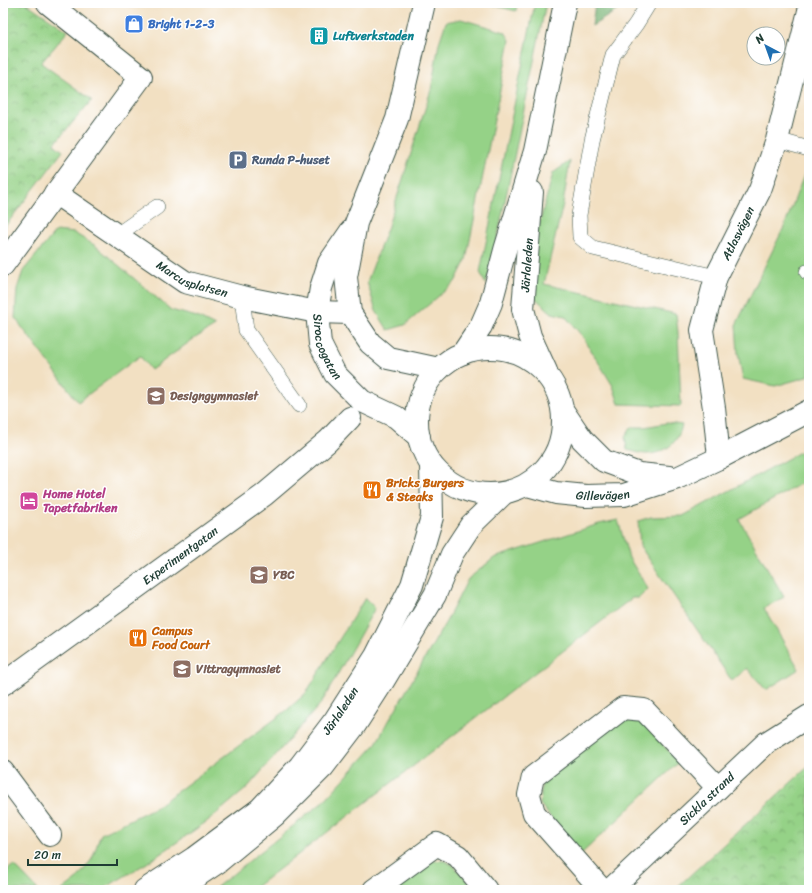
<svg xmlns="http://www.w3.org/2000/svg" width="812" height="893" font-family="Sriracha,sans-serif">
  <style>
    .green { fill: #95d287; stroke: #5a885e }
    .forest { fill: url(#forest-firs); stroke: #4c7854 }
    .park { fill: url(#park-crowns); stroke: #5a885e }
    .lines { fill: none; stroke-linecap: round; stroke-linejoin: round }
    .service-casing { stroke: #3f5549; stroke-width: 16 }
    .minor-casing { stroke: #3f5549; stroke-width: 24 }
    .secondary-casing { stroke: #3f5549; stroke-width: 24 }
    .service { stroke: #fff; stroke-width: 15 }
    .minor { stroke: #fff; stroke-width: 22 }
    .secondary { stroke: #fff; stroke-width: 22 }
    .labels { text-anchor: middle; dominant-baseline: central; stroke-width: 3; stroke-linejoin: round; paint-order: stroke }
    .shop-label { font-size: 12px; font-weight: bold; fill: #366cbe; stroke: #fff; text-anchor: start }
    .culture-label { font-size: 12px; font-weight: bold; fill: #0d838f; stroke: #fff; text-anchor: start }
    .service-label { font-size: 12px; font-weight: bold; fill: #4e5e75; stroke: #fff; text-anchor: start }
    .street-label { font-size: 12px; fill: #1f3d34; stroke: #fff }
    .education-label { font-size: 12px; font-weight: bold; fill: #785e54; stroke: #fff; text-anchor: start }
    .food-label { font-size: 12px; font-weight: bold; fill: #c56008; stroke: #fff; text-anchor: start }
    .hotel-label { font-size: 12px; font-weight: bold; fill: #b23c85; stroke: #fff; text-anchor: start }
  </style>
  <defs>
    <pattern id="forest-firs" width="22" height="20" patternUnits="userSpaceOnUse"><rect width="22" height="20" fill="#78b474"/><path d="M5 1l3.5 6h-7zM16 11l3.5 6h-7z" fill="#629460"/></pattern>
    <pattern id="park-crowns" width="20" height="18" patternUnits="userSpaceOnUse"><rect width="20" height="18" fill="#95d287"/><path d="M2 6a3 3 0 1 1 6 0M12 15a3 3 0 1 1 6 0" fill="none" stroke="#79ac6f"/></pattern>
  </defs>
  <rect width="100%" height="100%" fill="#fff"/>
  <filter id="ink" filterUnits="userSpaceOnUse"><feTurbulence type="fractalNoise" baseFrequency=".025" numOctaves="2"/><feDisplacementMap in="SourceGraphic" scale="8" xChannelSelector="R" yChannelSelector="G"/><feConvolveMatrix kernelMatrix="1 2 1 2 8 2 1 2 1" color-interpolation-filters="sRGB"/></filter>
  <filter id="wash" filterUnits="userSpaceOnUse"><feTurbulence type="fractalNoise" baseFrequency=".012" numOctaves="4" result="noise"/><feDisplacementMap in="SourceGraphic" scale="16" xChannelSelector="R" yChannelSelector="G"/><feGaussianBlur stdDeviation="0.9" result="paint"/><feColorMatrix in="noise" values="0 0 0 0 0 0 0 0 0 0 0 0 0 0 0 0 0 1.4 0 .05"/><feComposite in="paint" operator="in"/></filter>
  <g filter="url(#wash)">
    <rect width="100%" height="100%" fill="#f2e0c2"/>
    <!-- green -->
    <g class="green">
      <polygon points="483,3 517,3 516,11"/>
      <polygon points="535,3 546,3 498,235 486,285 480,272"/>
      <polygon points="461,19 505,32 510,40 466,260 455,282 405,325 388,330 376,311 367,282 388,226 431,90 439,43 446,22"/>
      <polygon points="570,161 563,204 544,284 676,314 678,332 681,406 619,404 613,386 583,337 565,316 552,313 535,298 531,277 536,236 553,173"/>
      <polygon points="807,167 809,168 809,375 803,378 775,386 743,379 738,353 736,325 785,225"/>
      <polygon points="56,231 74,233 96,246 171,310 197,317 215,326 192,340 151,370 140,356 78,402 15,318 17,289 23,271"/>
      <path d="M667 423 682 425C678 444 664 454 646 454 640 454 633 451 627 450L625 436 632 427H644Z"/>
      <polygon points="809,447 809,479 739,519 784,597 764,608 799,669 766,690 747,668 732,681 640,546 638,521 651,517 683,516"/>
      <polygon points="618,520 629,558 648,589 639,598 632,598 252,890 213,890 323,802 375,745 447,620 468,579 494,558 599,524"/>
      <polygon points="365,598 375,608 322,702 247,788 209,820 147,863 101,890 62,890 77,879 92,859 101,834 156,807 286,711 306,693"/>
      <polygon points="620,719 639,719 679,762 580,855 540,804 542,783"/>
      <polygon points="433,860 445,861 453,865 476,890 388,890 419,867"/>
      <polygon points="14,865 38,890 3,890 3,873"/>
    </g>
    <!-- forest -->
    <polygon class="forest" points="595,3 629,3 592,26"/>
    <!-- park -->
    <g class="park">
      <polygon points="3,3 26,3 68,31 41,63 92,100 54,144 63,151 3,229"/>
      <polygon points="809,766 809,890 674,890"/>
    </g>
  </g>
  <g filter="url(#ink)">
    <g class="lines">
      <defs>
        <g id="service">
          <polyline points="649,3 636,24 613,55 592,140 579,215 580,237 593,248 716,277"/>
          <polyline points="777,140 809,149"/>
          <polyline points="117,235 157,207"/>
          <polyline points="807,272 809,272"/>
          <polyline points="242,297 246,330 299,405"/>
        </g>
        <g id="minor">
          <polyline points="424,3 397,119 356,223 346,277 350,313 370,343 388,358 439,369"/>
          <path id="s1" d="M55 193 185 282 242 297 317 312 350 313"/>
          <path id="s2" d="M351 231 329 263 321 288 317 312 320 344 335 374 362 401 396 417 419 437"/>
          <polyline points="3,265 141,77 48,3"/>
          <polyline points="563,411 582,439 604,461 639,474 669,477"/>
          <path id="s3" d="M719 458 714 408 702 330 716 277 760 190 777 140 809 11"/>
          <path id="s4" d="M527 485 556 493 586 496 624 495 677 478 719 458 809 411"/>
          <path id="s5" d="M3 684 264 495 328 441 350 418"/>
          <polyline points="3,772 50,835"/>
          <polyline points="374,890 437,844 458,856 486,890"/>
          <polyline points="602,890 534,813 529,795 533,777 623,708 644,710 718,788"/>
          <path id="s6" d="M610 890 766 743 809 716"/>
        </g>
        <g id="secondary">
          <polyline points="532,192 523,309 530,336 546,371"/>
          <circle cx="490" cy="421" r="73"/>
          <polyline points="463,353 481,326 491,303 505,250 535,151 565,3"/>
          <path id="s7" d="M145 890 194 858 260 809 300 766 335 720 376 656 412 585 432 517 431 465"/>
          <polyline points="176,890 218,862 275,815 323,767 355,725 382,683 435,595 452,554 471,525 504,493"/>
        </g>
      </defs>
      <!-- service casing -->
      <use href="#service" class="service-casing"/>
      <!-- minor casing -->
      <use href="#minor" class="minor-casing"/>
      <!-- secondary casing -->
      <use href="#secondary" class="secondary-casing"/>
      <!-- service -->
      <use href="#service" class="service"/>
      <!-- minor -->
      <use href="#minor" class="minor"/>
      <!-- secondary -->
      <use href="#secondary" class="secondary"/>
    </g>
  </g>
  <!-- icons -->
  <defs>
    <symbol id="shop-square" viewBox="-11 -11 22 22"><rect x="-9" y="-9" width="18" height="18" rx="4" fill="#3f7fe0" stroke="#fff"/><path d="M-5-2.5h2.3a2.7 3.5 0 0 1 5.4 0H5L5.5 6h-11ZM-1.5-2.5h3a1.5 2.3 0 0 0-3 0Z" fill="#fff"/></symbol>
    <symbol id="building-square" viewBox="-11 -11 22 22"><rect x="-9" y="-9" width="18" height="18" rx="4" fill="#0f9aa8" stroke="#fff"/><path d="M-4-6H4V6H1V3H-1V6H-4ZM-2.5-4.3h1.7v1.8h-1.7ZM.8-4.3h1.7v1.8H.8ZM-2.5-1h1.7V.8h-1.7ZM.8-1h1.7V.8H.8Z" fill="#fff"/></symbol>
    <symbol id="parking-square" viewBox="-11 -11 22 22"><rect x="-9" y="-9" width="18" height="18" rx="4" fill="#5c6f8a" stroke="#fff"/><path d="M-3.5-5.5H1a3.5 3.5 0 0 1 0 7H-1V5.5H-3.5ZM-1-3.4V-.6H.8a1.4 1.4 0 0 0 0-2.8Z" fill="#fff"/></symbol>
    <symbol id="school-square" viewBox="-11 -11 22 22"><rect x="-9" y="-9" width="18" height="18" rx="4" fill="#8d6e63" stroke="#fff"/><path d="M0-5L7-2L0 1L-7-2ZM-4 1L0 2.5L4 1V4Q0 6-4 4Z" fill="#fff"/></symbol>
    <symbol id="restaurant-square" viewBox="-11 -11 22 22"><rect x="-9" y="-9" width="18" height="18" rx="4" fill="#e8710a" stroke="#fff"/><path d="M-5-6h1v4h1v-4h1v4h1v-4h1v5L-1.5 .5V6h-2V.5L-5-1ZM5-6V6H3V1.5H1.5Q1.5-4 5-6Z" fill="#fff"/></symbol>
    <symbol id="hotel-square" viewBox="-11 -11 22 22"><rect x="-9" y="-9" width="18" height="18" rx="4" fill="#d1479c" stroke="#fff"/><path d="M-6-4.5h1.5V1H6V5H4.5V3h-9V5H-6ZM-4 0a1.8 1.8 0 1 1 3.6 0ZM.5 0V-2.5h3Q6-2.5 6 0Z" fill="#fff"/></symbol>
  </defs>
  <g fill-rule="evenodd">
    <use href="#shop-square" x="123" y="13" width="22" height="22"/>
    <use href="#building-square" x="308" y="25" width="22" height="22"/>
    <use href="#parking-square" x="227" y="149" width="22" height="22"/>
    <use href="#school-square" x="145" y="385" width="22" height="22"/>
    <use href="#restaurant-square" x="361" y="479" width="22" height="22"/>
    <use href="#hotel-square" x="18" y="490" width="22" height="22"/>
    <use href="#school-square" x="248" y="564" width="22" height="22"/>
    <use href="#restaurant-square" x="127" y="627" width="22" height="22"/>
    <use href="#school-square" x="171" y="658" width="22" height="22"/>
  </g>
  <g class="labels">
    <!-- shop labels -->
    <g class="shop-label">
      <text x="148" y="24">Bright 1-2-3</text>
    </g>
    <!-- culture labels -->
    <g class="culture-label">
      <text x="333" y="36">Luftverkstaden</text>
    </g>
    <!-- service labels -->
    <g class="service-label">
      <text x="252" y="160">Runda P-huset</text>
    </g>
    <!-- street labels -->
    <g class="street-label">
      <text stroke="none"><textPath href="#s3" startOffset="233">Atlasvägen</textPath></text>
      <text transform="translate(527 265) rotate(-86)">Järlaleden</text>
      <text stroke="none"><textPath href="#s1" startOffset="163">Marcusplatsen</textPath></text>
      <text stroke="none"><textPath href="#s2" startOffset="126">Siroccogatan</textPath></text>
      <text stroke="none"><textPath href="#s4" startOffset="77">Gillevägen</textPath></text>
      <text stroke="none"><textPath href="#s5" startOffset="219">Experimentgatan</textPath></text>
      <text stroke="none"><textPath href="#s7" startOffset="268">Järlaleden</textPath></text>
      <text stroke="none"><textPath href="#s6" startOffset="133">Sickla strand</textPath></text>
    </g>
    <!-- education labels -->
    <g class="education-label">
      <text x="170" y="396">Designgymnasiet</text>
      <text x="273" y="575">YBC</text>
      <text x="196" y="669">Vittragymnasiet</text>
    </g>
    <!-- food labels -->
    <g class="food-label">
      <text x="386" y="483">Bricks Burgers<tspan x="386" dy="14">&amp; Steaks</tspan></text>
      <text x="152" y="631">Campus<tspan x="152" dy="14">Food Court</tspan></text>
    </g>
    <!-- hotel labels -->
    <g class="hotel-label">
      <text x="43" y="494">Home Hotel<tspan x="43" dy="14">Tapetfabriken</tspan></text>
    </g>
  </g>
  <!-- margin -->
  <rect width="812" height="893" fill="none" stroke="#fff" stroke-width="16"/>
  <!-- north arrow -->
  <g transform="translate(766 46) rotate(319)"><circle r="19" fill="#ffffff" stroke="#a5b1ae"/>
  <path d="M0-3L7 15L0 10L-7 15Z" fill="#1f6fb2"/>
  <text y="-6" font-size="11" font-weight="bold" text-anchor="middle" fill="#1f3d34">N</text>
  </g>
  <!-- scale -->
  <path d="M28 859v6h89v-6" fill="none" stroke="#1f3d34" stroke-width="2"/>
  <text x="34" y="859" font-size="12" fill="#1f3d34" stroke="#ffffff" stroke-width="3" paint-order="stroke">20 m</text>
</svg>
